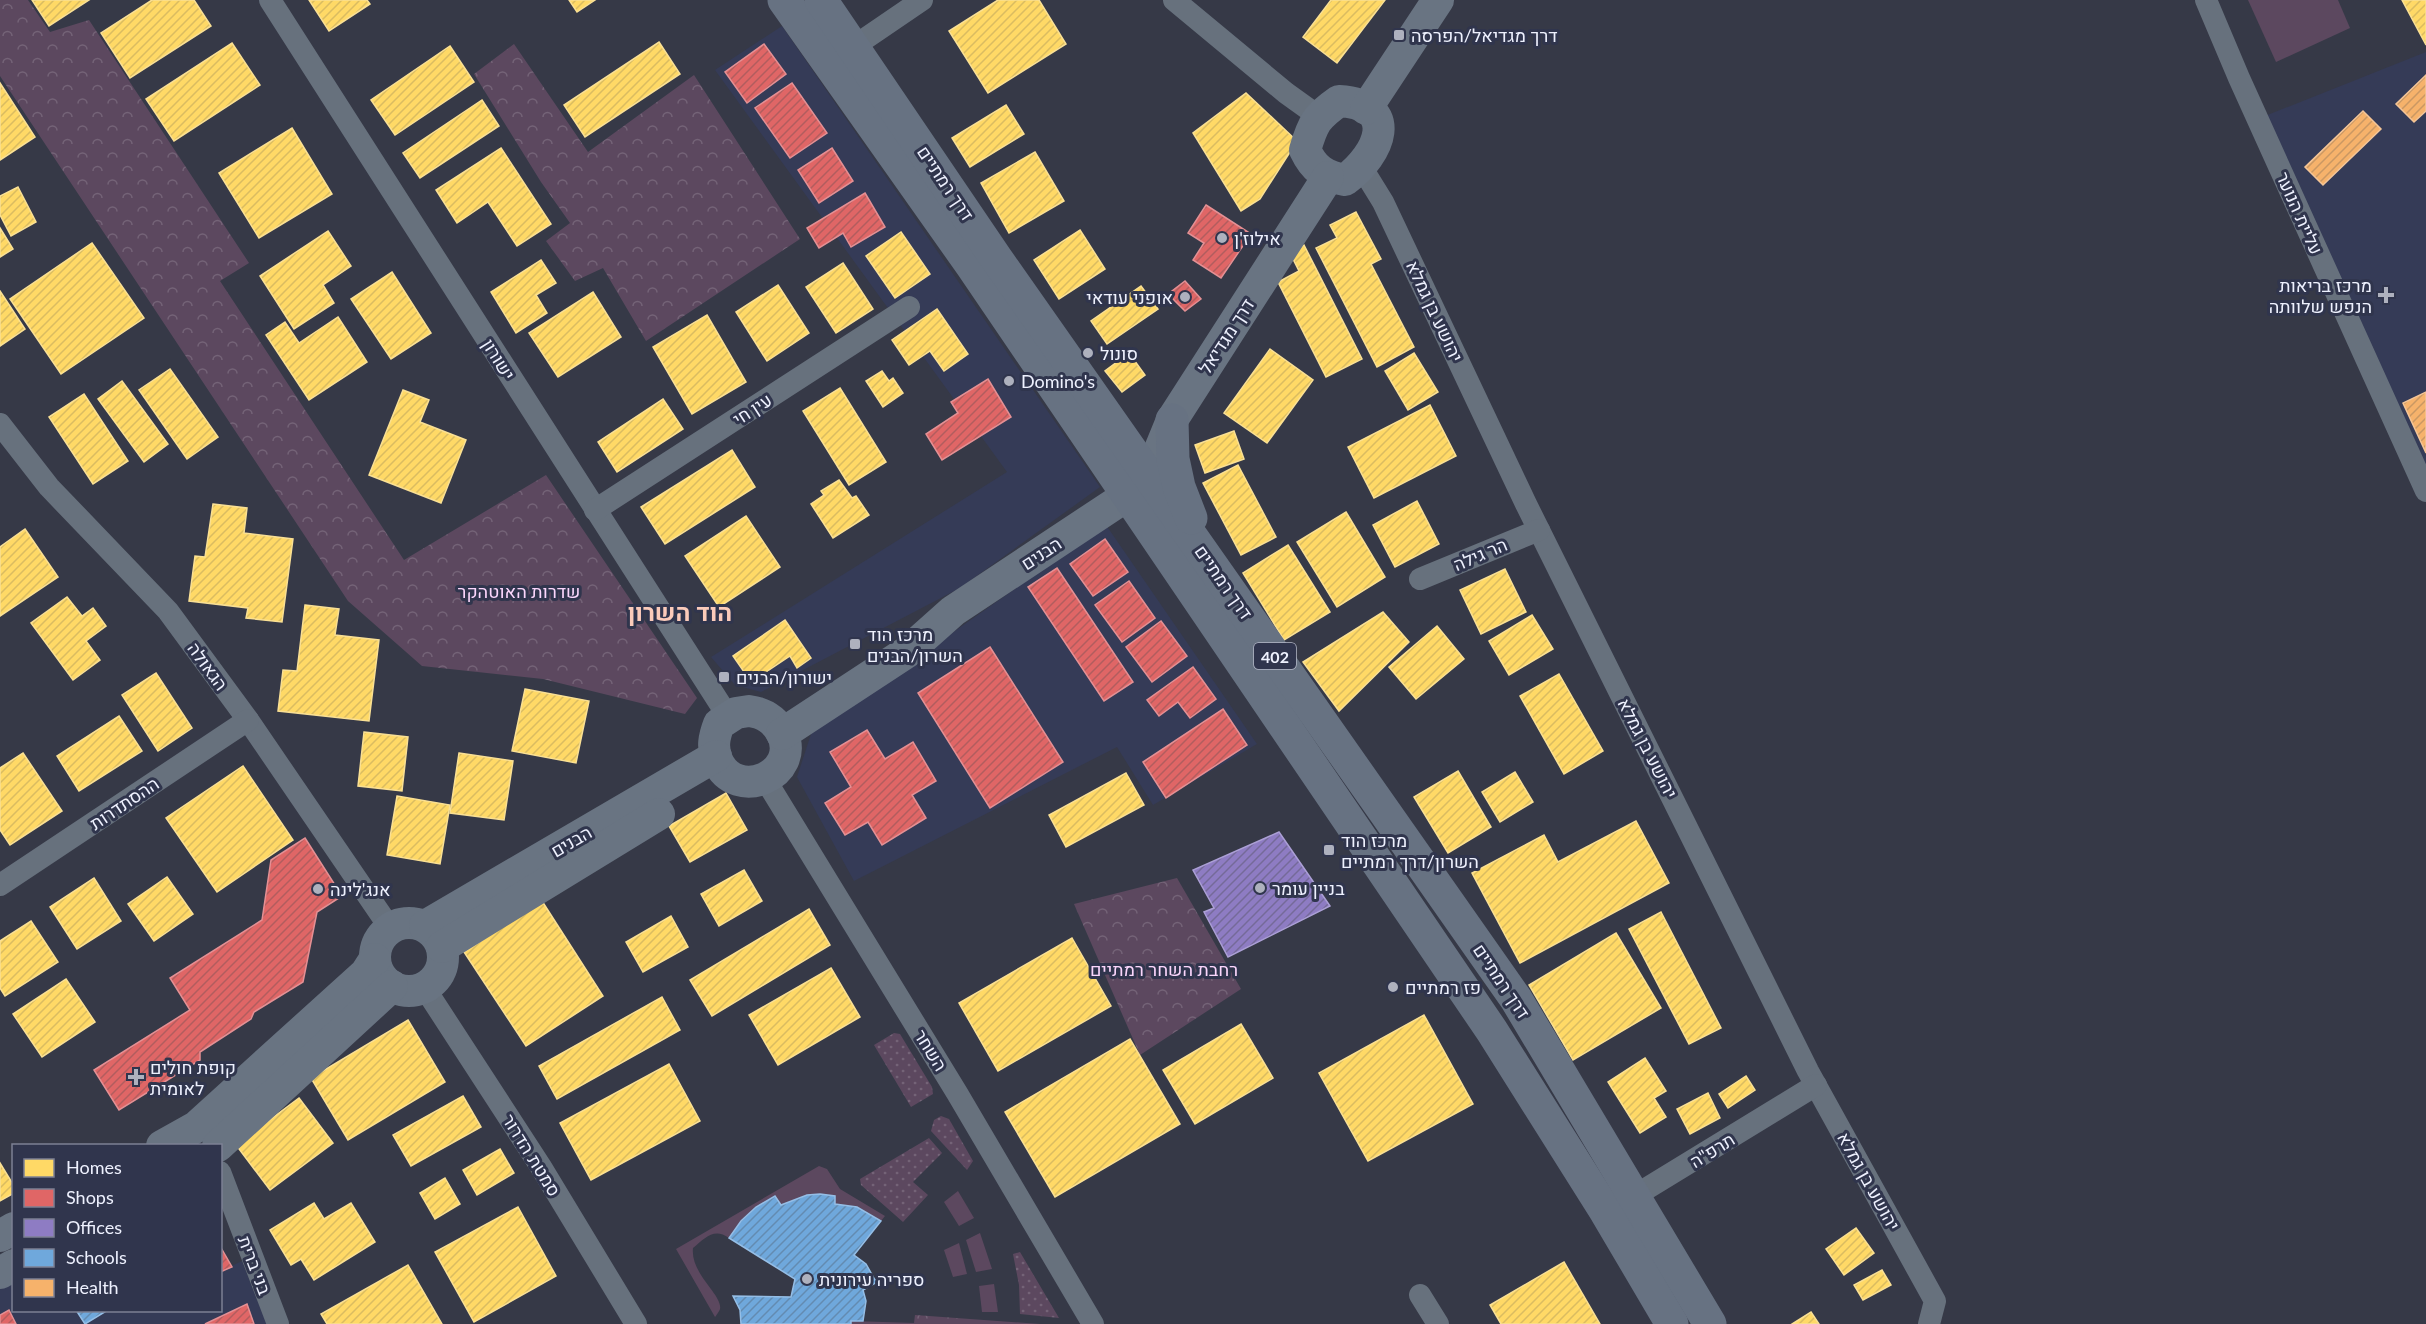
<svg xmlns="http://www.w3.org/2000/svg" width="2426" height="1324" font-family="Lato,Heebo,sans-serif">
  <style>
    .built { fill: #353b57 }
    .grass { fill: #5c485f }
    .forest { fill: url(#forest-crowns) }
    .garden { fill: url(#garden-dots) }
    .homes { fill: url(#homes-hatch); stroke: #fae094; stroke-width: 1.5 }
    .shops { fill: url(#shops-hatch); stroke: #e49094; stroke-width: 1.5 }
    .offices { fill: url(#offices-hatch); stroke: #ab9fd5; stroke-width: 1.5 }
    .schools { fill: url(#schools-hatch); stroke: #95bee6; stroke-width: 1.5 }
    .health { fill: url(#health-hatch); stroke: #f4c597; stroke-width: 1.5 }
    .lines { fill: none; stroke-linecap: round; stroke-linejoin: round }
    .street { stroke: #67717d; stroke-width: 22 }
    .secondary { stroke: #697482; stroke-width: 32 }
    .primary { stroke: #677282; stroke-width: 33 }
    .poi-dot { fill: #aeb1be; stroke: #30354d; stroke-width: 2 }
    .labels { text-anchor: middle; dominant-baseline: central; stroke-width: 6; stroke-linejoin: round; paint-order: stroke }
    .shield { fill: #30354d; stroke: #b5b9c9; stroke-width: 1.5 }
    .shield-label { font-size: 16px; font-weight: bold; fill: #eef1fe }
    .poi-label { font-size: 18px; fill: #eef1fe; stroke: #30354d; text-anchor: start }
    .street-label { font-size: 18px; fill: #eef1fe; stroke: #30354d }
    .park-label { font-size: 18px; fill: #fbd6fc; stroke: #30354d }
    .district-label { font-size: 24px; font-weight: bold; fill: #fbcbba; stroke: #30354d }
  </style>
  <defs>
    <pattern id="forest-crowns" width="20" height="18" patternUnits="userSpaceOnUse" patternTransform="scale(1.5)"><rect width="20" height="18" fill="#5c485f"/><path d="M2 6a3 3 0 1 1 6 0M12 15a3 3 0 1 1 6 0" fill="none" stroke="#746377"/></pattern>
    <pattern id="garden-dots" width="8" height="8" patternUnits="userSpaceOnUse" patternTransform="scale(1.5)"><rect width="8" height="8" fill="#5c485f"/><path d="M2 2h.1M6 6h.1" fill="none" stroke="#746377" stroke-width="1.8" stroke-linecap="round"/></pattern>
    <pattern id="homes-hatch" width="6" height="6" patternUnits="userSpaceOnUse" patternTransform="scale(1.5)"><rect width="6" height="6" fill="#ffd966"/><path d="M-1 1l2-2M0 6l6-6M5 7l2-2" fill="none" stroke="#dabc61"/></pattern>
    <pattern id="shops-hatch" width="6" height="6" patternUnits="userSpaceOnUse" patternTransform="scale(1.5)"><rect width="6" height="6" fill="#e06666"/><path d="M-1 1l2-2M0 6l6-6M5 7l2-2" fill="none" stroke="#b25d5e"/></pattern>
    <pattern id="offices-hatch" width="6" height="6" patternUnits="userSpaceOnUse" patternTransform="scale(1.5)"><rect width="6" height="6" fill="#8e7cc3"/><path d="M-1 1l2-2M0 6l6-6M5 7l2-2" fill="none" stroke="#756a99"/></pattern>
    <pattern id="schools-hatch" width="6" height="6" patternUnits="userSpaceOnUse" patternTransform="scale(1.5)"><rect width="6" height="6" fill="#6fa8dc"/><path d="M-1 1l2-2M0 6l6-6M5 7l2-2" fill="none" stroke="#638bb1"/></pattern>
    <pattern id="health-hatch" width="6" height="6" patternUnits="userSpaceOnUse" patternTransform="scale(1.5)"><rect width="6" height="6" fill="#f6b26b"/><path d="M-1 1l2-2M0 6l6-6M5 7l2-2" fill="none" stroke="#ca9863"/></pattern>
  </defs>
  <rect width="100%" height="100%" fill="#363947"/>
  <!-- built -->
  <g class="built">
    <polygon points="782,26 1100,487 960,588 761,692 735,685 711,657 1007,472 715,70"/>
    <polygon points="2426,52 2426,473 2265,116"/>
    <polygon points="1106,525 1257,744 1153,805 1117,747 854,881 797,777 812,731"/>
    <polygon points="242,1261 267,1324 0,1324 0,1280 13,1272 14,1310 220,1310 221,1271"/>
  </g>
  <!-- grass -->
  <g class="grass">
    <polygon points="2248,0 2338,0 2350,28 2276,62"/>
    <path d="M819 1166 827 1169 840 1189 885 1216 881 1221 857 1207 835 1204 834 1196 807 1195 781 1205 756 1207 741 1221 729 1238C714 1227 705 1238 693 1248 690 1274 723 1295 720 1309 720 1310 716 1316 715 1317L676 1249Z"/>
    <polygon points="958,1191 974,1218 959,1226 944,1202"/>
    <polygon points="980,1233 992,1269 976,1272 966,1240"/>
    <polygon points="959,1243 967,1274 953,1277 944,1250"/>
    <polygon points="994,1284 998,1312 982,1312 979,1286"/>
  </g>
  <!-- forest -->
  <g class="forest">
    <polygon points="0,0 28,0 50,32 89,20 249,263 220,281 404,560 546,475 697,698 685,714 543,679 422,666 348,601 0,76"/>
    <polygon points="514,44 588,152 694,75 800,239 646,341 603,268 575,281 546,241 570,223 541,182 474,74"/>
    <polygon points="1177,878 1241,989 1140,1055 1074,904"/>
    <polygon points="915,1315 1040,1324 851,1324 851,1321 914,1323"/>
  </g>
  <!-- garden -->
  <g class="garden">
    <polygon points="894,1033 900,1034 932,1087 933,1094 911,1107 874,1045"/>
    <polygon points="941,1116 949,1119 973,1161 967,1170 931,1131 934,1120"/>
    <polygon points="929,1138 942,1153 913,1182 928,1195 903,1222 861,1185 860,1179"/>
    <polygon points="1020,1252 1059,1318 1020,1314 1019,1285 1013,1254"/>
  </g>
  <!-- homes -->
  <g class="homes">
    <polygon points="32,0 89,0 49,26"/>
    <polygon points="152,0 194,0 211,26 130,78 101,33"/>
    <polygon points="309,0 367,0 370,4 329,31"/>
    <polygon points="569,0 595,0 577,12"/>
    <polygon points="998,0 1039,0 1066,44 988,93 949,31"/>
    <polygon points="1331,0 1385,0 1337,63 1303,37"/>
    <polygon points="2402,0 2426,0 2426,45"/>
    <polygon points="659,42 680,74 585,137 564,105"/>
    <polygon points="232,43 260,85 174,141 146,99"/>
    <polygon points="450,46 474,82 395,135 371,100"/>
    <polygon points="0,83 35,137 0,160"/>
    <polygon points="1246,93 1297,141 1260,199 1241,211 1193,133"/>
    <polygon points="482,100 499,126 420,178 403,153"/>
    <polygon points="1006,105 1024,134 970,167 952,138"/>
    <polygon points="292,128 332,194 259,238 219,173"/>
    <polygon points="501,148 551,224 517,246 488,202 457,223 436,190"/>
    <polygon points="1035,152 1064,201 1009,233 981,183"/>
    <polygon points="18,187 36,222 11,236 0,215 0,196"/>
    <polygon points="1356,212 1381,259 1371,264 1414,347 1377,367 1316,248 1337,238 1330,225"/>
    <polygon points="0,228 13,249 0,257"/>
    <polygon points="1080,230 1105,269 1059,299 1034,260"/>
    <polygon points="328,231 351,266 323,285 334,303 294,329 260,276"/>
    <polygon points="901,232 930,274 895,298 866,256"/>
    <polygon points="92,243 144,318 61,374 10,299"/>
    <polygon points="1304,245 1362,359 1326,377 1278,282 1299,271 1290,253"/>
    <polygon points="541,260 556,283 536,295 547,313 516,333 491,292"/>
    <polygon points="843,263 873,309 836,333 806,287"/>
    <polygon points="392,272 431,333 391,359 351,299"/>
    <polygon points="778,285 809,333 767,361 736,312"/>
    <polygon points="1141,286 1158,309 1107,344 1091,321"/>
    <polygon points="0,291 25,329 0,346"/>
    <polygon points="593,292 621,337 558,377 529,333"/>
    <polygon points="937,309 968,354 944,371 930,351 909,365 892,340"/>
    <polygon points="707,315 746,382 692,414 653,347"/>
    <polygon points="338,317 367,362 309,400 266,335 285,322 299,343"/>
    <polygon points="1270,349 1313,380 1267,443 1224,413"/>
    <polygon points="1129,353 1145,375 1122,392 1105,371"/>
    <polygon points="1414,353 1438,392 1408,410 1385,371"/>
    <polygon points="170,369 218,437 187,459 139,390"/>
    <polygon points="882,371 889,381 893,378 903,393 883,407 866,381"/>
    <polygon points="122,381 168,444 144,462 98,399"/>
    <polygon points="840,388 886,462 849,485 803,411"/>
    <polygon points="403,390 429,400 420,422 466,440 441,503 369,475"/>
    <polygon points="84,394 128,461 93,484 49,417"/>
    <polygon points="663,399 683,429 617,472 598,442"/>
    <polygon points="1430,405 1456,456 1374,498 1348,447"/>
    <polygon points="1234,431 1244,459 1205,473 1195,445"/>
    <polygon points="732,450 755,487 665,544 641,507"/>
    <polygon points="1238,465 1276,537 1241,555 1203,483"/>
    <polygon points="839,480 852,498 856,496 869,515 833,538 811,504 824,495 821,491"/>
    <polygon points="1417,501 1439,544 1395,567 1373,525"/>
    <polygon points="213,504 247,508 244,533 293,539 282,622 246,618 248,608 189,601 195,556 205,557"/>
    <polygon points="1346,512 1385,577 1337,607 1297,542"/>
    <polygon points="746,516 780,567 719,607 685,556"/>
    <polygon points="25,529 58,577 0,616 0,547"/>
    <polygon points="1288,545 1330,612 1284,640 1243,573"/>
    <polygon points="1505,569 1526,612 1481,634 1460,590"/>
    <polygon points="67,597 82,616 93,608 106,626 86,641 100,660 73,680 31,623"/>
    <polygon points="305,605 339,609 335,635 379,640 369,721 278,711 283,670 297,671"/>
    <polygon points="1383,612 1409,642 1339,711 1303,662"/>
    <polygon points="1532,615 1553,649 1509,675 1489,641"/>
    <polygon points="785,620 811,658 797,668 790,656 751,682 733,656"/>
    <polygon points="1437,626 1464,659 1416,699 1389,667"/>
    <polygon points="156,673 192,728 158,751 122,695"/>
    <polygon points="1559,674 1603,751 1564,774 1520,696"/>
    <polygon points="525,689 589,701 576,763 512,751"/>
    <polygon points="119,716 142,751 79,791 57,756"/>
    <polygon points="364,732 408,737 402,791 358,786"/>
    <polygon points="23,753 62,811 10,845 0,830 0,768"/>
    <polygon points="459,753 513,761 504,820 450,813"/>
    <polygon points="243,766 293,840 217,892 166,818"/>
    <polygon points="1458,771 1491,827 1448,853 1414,797"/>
    <polygon points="1515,772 1533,802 1500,822 1482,792"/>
    <polygon points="1126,773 1144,805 1066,847 1049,815"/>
    <polygon points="726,793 747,830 690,862 669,826"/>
    <polygon points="397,796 450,805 440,864 387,855"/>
    <polygon points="1636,821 1669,883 1520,963 1472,873 1544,835 1558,862"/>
    <polygon points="744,870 762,901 719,926 701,894"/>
    <polygon points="167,877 193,914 154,941 128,904"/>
    <polygon points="94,878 121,921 77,949 50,907"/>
    <polygon points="542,901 603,996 526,1046 464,952"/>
    <polygon points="809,909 830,945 712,1016 690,980"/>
    <polygon points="1661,912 1721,1028 1689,1044 1629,929"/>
    <polygon points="671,916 688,947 643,972 626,942"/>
    <polygon points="31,921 58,962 5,996 0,988 0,941"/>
    <polygon points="1616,933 1661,1008 1573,1060 1529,985"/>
    <polygon points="1072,938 1111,1006 998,1071 959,1003"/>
    <polygon points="831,968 860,1017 778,1065 749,1015"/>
    <polygon points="66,979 95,1022 42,1057 13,1014"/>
    <polygon points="662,997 680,1030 557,1099 539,1066"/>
    <polygon points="1424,1015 1473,1104 1368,1161 1319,1073"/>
    <polygon points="408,1020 445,1082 348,1140 311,1078"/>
    <polygon points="1241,1024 1273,1078 1195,1124 1163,1070"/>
    <polygon points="1130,1039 1180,1124 1055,1197 1005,1112"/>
    <polygon points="1645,1058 1666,1091 1654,1098 1666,1117 1640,1133 1608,1082"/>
    <polygon points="669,1064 700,1121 591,1180 560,1123"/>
    <polygon points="1746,1076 1755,1090 1728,1108 1719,1094"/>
    <polygon points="1708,1093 1720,1118 1690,1134 1677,1109"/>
    <polygon points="463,1096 481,1127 411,1166 393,1135"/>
    <polygon points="299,1098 333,1143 270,1190 236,1145"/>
    <polygon points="500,1149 514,1173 477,1195 463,1170"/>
    <polygon points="0,1163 14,1186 14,1193 0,1201"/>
    <polygon points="445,1178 460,1204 435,1219 420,1193"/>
    <polygon points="314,1203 324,1219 351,1203 375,1242 314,1280 301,1259 291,1265 270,1230"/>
    <polygon points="518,1207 556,1276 474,1322 435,1252"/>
    <polygon points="1856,1228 1874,1253 1844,1275 1826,1249"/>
    <polygon points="1564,1262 1600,1324 1501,1324 1490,1305"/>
    <polygon points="408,1265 442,1324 327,1324 321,1314"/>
    <polygon points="1882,1270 1891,1285 1863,1300 1854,1285"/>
    <polygon points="1811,1312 1819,1324 1792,1324"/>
  </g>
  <!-- shops -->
  <g class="shops">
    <polygon points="764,44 786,74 747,103 725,72"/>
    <polygon points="792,83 827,133 790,158 755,108"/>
    <polygon points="832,148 853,181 819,203 798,170"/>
    <polygon points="865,193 885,227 851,247 843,233 819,248 807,228"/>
    <polygon points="1206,205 1251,234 1221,278 1193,260 1204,243 1188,233"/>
    <polygon points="1185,281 1201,299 1185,311 1168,294"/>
    <polygon points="988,379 1011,417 942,460 926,434 958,413 951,402"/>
    <polygon points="1105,539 1128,572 1093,596 1070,564"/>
    <polygon points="1057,568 1133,682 1104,701 1028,587"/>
    <polygon points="1129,581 1155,618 1122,642 1095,605"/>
    <polygon points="1161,621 1187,656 1152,682 1126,647"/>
    <polygon points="990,647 1063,762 990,808 918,693"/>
    <polygon points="1193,667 1216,699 1190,718 1178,702 1159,716 1147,700"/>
    <polygon points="1223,709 1247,745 1166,798 1143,762"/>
    <polygon points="867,730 885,759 913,742 936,781 912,795 926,818 882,845 868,822 845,835 825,803 851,787 830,752"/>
    <polygon points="305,838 342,896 317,912 303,982 254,1012 251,1019 200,1052 200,1060 119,1110 94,1070 190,1010 170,978 262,920 271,860"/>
    <polygon points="220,1246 232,1267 220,1272"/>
    <polygon points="247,1304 254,1324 205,1324"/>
    <polygon points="9,1310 16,1324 0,1324 0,1315"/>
  </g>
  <!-- offices -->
  <polygon class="offices" points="1279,832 1330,906 1228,957 1204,912 1214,908 1193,870"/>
  <!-- schools -->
  <g class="schools">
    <polygon points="820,1194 835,1196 835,1204 857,1207 881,1221 854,1255 866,1264 875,1280 882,1276 884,1278 863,1290 866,1301 863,1321 851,1321 851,1324 741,1324 740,1310 733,1296 791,1297 795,1279 729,1238 741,1221 756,1207 775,1196 781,1205 807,1195"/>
    <polygon points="76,1310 108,1310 85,1324"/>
  </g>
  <!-- health -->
  <g class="health">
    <polygon points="2426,75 2426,111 2414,122 2396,104"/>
    <polygon points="2363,111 2381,129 2323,185 2305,167"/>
    <polygon points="2426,392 2426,453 2403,403"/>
  </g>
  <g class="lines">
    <!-- street -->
    <g class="street">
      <polyline points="270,0 729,718"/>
      <polyline points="1174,0 1286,93 1318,116"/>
      <polyline points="2206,0 2239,78 2426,491"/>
      <polyline points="853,47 922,0"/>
      <polyline points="1362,168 1383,202 1526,504 1808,1071 1935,1301 1929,1324"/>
      <polyline points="0,424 49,487 168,611 248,720 390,928"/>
      <polyline points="595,510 909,307"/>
      <polyline points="1420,579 1539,530"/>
      <polyline points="765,779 957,1093 1093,1324"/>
      <polyline points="0,885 248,720"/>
      <polyline points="424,987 541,1167 636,1324"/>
      <polyline points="220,1172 278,1324"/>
      <polyline points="1623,1203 1816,1085"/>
      <polyline points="1420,1295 1438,1324"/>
    </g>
    <!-- secondary -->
    <g class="secondary">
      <path d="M1339 101C1401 105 1380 154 1345 180 1324 176 1314 169 1305 150 1313 123 1316 117 1339 101Z"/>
      <polyline points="1366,109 1438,0"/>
      <path d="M749 711C764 713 774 719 782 733 802 774 736 804 717 760 712 747 714 737 719 724L736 713Z"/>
      <polyline points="782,734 907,652 953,611 1128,495 1149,476 1172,420 1328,177"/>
      <circle cx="409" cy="957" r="34"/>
      <polyline points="425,926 716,756"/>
      <polyline points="442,947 659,814"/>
      <polyline points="162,1146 196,1127 366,973 375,959"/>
      <polyline points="218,1146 392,986"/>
      <polyline points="0,1236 14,1228"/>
      <polyline points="0,1273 14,1265"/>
    </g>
    <!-- primary -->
    <g class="primary">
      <polyline points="784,0 972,266 1492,1031 1606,1212 1672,1324"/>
      <polyline points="821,0 996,258 1516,999 1710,1324"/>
      <polyline points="1172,420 1173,459 1179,487 1191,518"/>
    </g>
  </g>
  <!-- markers -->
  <g class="poi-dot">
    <rect x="1393" y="29" width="12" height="12" rx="3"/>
    <circle cx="1222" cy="238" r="6"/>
    <path d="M2383 286h6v6h6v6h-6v6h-6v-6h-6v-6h6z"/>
    <circle cx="1185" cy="297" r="6"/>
    <circle cx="1088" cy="353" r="6"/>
    <circle cx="1009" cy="381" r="6"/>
    <rect x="849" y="638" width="12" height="12" rx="3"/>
    <rect x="718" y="671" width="12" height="12" rx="3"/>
    <rect x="1323" y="844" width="12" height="12" rx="3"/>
    <circle cx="1260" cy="888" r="6"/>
    <circle cx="318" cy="889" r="6"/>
    <circle cx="1393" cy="987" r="6"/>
    <path d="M133 1068h6v6h6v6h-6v6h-6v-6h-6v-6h6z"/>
    <circle cx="807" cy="1279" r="6"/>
  </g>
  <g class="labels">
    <!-- shield labels -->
    <rect class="shield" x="1254" y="643" width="42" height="26" rx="4.5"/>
    <g class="shield-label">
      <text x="1275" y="656">402</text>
    </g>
    <!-- poi labels -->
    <g class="poi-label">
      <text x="1411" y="35">דרך מגדיאל/הפרסה</text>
      <text x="1234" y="238">אילוז'ן</text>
      <text x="2372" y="285" text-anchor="end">מרכז בריאות<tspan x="2372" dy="21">הנפש שלוותה</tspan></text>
      <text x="1173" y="297" text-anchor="end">אופני עודאי</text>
      <text x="1100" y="353">סונול</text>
      <text x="1021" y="381">Domino's</text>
      <text x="867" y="634">מרכז הוד<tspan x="867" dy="21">השרון/הבנים</tspan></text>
      <text x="736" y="677">ישורון/הבנים</text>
      <text x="1341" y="840">מרכז הוד<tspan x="1341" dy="21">השרון/דרך רמתיים</tspan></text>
      <text x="1272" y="888">בניין עומר</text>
      <text x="330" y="889">אנג'לינה</text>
      <text x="1405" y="987">פז רמתיים</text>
      <text x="150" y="1067">קופת חולים<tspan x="150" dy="21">לאומית</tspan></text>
      <text x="819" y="1279">ספריה עירונית</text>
    </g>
    <!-- street labels -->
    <g class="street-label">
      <text transform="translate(946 183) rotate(56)">דרך רמתיים</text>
      <text transform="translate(2300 213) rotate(66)">עליית הנוער</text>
      <text transform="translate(1435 311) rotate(65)">יהושע בן גמלא</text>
      <text transform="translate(1226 336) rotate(-57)">דרך מגדיאל</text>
      <text transform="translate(499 359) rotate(58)">ישורון</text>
      <text transform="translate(752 409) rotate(-33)">עין חי</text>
      <text transform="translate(1041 553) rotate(-33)">הבנים</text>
      <text transform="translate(1480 554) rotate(-23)">הר גילה</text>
      <text transform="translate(1224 582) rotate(55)">דרך רמתיים</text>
      <text transform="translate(208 666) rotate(54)">הגאולה</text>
      <text transform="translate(1648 748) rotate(63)">יהושע בן גמלא</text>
      <text transform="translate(124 803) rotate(-34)">ההסתדרות</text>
      <text transform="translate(571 841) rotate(-30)">הבנים</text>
      <text transform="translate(1502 981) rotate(56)">דרך רמתיים</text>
      <text transform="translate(931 1050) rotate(58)">השחר</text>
      <text transform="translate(1712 1150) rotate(-32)">תרפ"ה</text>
      <text transform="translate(532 1155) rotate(58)">סמטת הדרור</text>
      <text transform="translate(1869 1181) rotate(61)">יהושע בן גמלא</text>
      <text transform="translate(255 1265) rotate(69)">בני ברית</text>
    </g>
    <!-- park labels -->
    <g class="park-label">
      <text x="519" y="591">שדרות האוטהקר</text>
      <text x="1164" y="969">רחבת השחר רמתיים</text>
    </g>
    <!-- district labels -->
    <g class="district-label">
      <text x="680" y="611">הוד השרון</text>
    </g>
  </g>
  <!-- legend -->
  <rect x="12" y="1144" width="210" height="168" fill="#30354d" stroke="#7c8094" stroke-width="1.5"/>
  <rect x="24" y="1159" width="30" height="18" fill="#ffd966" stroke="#7c8094" stroke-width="1.5"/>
  <text x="66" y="1174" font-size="18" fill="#eef1fe">Homes</text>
  <rect x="24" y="1189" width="30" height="18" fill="#e06666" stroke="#7c8094" stroke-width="1.5"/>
  <text x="66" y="1204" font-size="18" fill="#eef1fe">Shops</text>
  <rect x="24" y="1219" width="30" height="18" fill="#8e7cc3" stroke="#7c8094" stroke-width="1.5"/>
  <text x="66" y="1234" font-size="18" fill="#eef1fe">Offices</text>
  <rect x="24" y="1249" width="30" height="18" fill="#6fa8dc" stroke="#7c8094" stroke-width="1.5"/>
  <text x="66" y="1264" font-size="18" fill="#eef1fe">Schools</text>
  <rect x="24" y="1279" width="30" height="18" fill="#f6b26b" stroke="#7c8094" stroke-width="1.5"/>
  <text x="66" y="1294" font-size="18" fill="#eef1fe">Health</text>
</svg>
